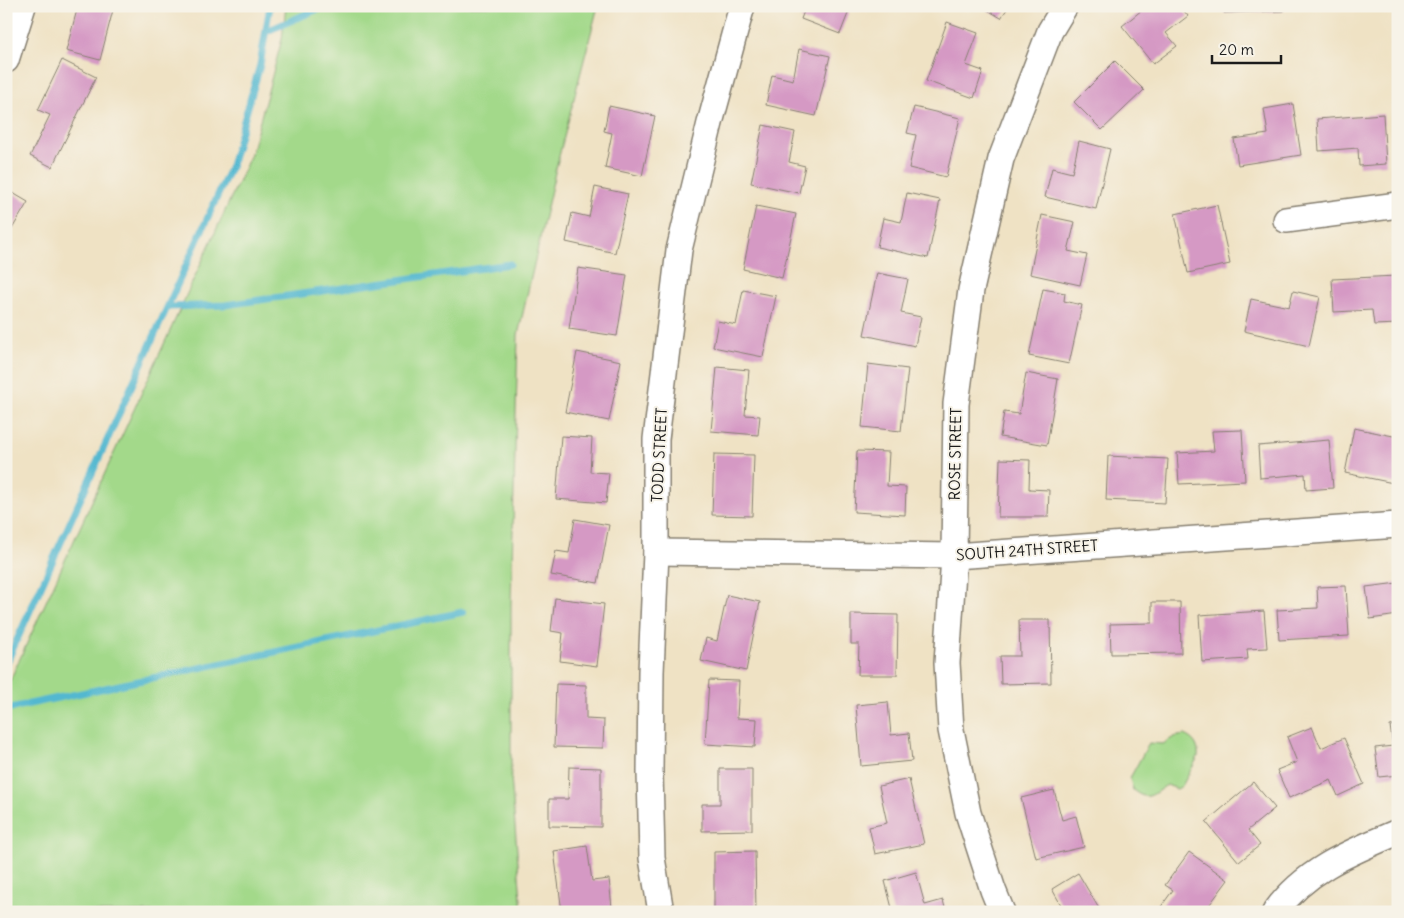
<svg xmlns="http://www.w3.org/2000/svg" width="1404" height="918" font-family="Delius,sans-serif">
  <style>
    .green { fill: #a3d98a; stroke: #607a53 }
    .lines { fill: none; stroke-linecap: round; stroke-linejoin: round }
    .stream { stroke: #52b8d0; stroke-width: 7 }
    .building { fill: #d599c4 }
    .minor-casing { stroke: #867f70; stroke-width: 28 }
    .minor { stroke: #fff; stroke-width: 25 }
    .labels { text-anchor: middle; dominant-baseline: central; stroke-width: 4; stroke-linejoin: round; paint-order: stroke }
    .street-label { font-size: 15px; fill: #1c1c1c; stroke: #f7f3e8 }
  </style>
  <rect width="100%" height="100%" fill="#f7f3e8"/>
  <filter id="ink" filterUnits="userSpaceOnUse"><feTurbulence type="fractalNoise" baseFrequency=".02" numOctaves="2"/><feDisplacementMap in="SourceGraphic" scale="10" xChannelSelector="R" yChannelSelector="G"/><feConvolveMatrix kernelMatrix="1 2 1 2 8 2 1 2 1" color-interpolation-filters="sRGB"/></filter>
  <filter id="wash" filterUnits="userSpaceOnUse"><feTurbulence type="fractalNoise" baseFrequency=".0096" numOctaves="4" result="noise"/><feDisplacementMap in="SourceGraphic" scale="20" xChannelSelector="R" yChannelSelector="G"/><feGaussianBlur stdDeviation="1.12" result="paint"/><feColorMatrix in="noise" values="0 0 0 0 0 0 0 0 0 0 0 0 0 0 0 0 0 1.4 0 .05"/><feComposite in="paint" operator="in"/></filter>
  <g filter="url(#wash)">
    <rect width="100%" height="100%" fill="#efe2c4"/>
    <!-- green -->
    <g class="green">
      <polygon points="286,6 598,6 556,168 518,335 511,605 511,777 522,912 6,912 6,689 251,154 282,39"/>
      <path d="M1184 735C1194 739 1199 746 1198 757L1182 786 1177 789 1167 785C1153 793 1149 803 1133 790L1130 778 1149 743 1163 744 1174 737Z"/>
    </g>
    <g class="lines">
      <!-- stream -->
      <g class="stream">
        <polyline points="267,31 325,6"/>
        <polyline points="168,307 225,305 510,264"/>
        <polyline points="6,664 231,166 260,65 270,6"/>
        <polyline points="6,709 463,612"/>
      </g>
    </g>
    <g id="blocks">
      <!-- building -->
      <g class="building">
        <polygon points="78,6 114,6 100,60 66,51"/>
        <polygon points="806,6 851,6 840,34 801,19"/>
        <polygon points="981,6 1009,6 1001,18"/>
        <polygon points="1147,6 1180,6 1188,16 1166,33 1177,46 1153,64 1122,26"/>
        <polygon points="1223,6 1283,6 1284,11 1224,13"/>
        <polygon points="947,22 978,33 966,65 983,71 974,98 926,81"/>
        <polygon points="799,49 830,56 816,116 766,105 772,75 793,80"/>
        <polygon points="62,60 96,77 52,167 30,156 50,115 38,110"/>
        <polygon points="1115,61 1144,90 1102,130 1074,102"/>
        <polygon points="1293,104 1301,155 1238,165 1234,139 1268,134 1264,109"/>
        <polygon points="609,106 655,116 642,176 605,168 612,133 604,131"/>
        <polygon points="914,107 960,118 946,177 909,168 916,135 907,133"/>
        <polygon points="1383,114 1386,164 1359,166 1358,148 1319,151 1317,119"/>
        <polygon points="763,125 795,132 789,162 805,166 799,193 751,183"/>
        <polygon points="1079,141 1110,149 1096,209 1045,197 1052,168 1072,173"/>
        <polygon points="595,187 628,194 615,253 566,242 572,213 589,217"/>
        <polygon points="6,189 28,202 6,239"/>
        <polygon points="907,193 940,200 928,258 877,247 883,218 901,222"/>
        <polygon points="1217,205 1230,264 1188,273 1175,214"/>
        <polygon points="756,206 796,214 782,278 743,269"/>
        <polygon points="1042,215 1075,222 1068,251 1087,255 1080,285 1030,274"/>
        <polygon points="578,268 627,275 617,336 569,329"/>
        <polygon points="877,273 908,279 901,313 921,317 915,346 864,335"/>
        <polygon points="1397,276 1398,324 1374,325 1372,310 1334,312 1332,279"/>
        <polygon points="1043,289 1065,293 1064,301 1082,305 1069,364 1029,356"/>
        <polygon points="743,290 776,296 763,357 713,347 718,321 736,325"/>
        <polygon points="1293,291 1320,297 1309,346 1244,331 1251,299 1289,307"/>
        <polygon points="577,352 621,361 609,421 565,412"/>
        <polygon points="868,364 908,369 901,431 862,427"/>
        <polygon points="717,367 749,370 745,415 760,416 758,435 711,431"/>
        <polygon points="1026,373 1058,379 1047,445 1000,437 1004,412 1019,414"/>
        <polygon points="1354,428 1398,437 1398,484 1345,473"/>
        <polygon points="1242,430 1245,481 1179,484 1177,453 1214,451 1212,431"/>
        <polygon points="561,436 592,438 590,472 609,473 606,503 556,499"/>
        <polygon points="1329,440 1333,488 1306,490 1305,474 1260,478 1258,446"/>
        <polygon points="857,451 889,452 887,486 906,487 905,515 854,512"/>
        <polygon points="714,454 754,455 752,516 712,515"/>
        <polygon points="1108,456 1168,459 1165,503 1106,500"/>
        <polygon points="1000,459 1030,460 1029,489 1049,490 1048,517 998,517"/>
        <polygon points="575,519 609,525 598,583 551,575 556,551 569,553"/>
        <polygon points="1398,583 1398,615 1370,619 1366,587"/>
        <polygon points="1346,586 1349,636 1279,640 1277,610 1318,608 1317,587"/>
        <polygon points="727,595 760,602 746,671 701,661 706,638 717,641"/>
        <polygon points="555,598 604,604 597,666 560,661 563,633 551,631"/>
        <polygon points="1152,602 1180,602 1181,653 1111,654 1110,624 1152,623"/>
        <polygon points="1264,611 1267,648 1247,649 1248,659 1202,662 1199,615"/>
        <polygon points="851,614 898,615 897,675 858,675 859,644 851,644"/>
        <polygon points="1019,620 1050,620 1051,683 1001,684 1000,656 1020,656"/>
        <polygon points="709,680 739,681 737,718 757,719 755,747 705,744"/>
        <polygon points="556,684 586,685 586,719 604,720 603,748 554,747"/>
        <polygon points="888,702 891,735 909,733 912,761 861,766 856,705"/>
        <polygon points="1398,725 1398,775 1379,777 1375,748 1393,746 1390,726"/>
        <polygon points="1312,727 1321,748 1344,738 1364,784 1338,796 1331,780 1289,798 1277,770 1297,762 1287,737"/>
        <polygon points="569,767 601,768 601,827 549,826 549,799 568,799"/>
        <polygon points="720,769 752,769 752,830 702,831 702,804 720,804"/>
        <polygon points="909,779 924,844 875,854 869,827 887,823 879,786"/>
        <polygon points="1253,782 1275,808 1248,830 1260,845 1239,862 1206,822"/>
        <polygon points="1054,790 1062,820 1076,816 1084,847 1036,858 1021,798"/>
        <polygon points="587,846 592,881 609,879 612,908 562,912 554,851"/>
        <polygon points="755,851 756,912 714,912 714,852"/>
        <polygon points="1189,852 1228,880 1204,912 1166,912 1160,908 1173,890 1165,885"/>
        <polygon points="916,872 925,905 943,900 946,912 893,912 885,881"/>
        <polygon points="1078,873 1101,912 1065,912 1052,889"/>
      </g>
    </g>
  </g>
  <g filter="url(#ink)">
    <use href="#blocks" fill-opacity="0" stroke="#867f70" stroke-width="1"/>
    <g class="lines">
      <defs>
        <g id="minor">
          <polyline points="6,60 23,6"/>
          <polyline points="1286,220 1398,205"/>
          <polyline points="656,552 954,556 1398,525"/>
          <polyline points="661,912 652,858 650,772 651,672 656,552 656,439 679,250 710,123 742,6"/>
          <polyline points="1002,912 993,890 968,813 951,730 947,663 954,556 956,404 971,290 1001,159 1050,31 1065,6"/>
          <path d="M1275 912C1306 869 1351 852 1398 832"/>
        </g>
      </defs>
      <!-- minor casing -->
      <use href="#minor" class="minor-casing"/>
      <!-- minor -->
      <use href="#minor" class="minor"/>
    </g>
  </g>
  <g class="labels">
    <!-- street labels -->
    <g class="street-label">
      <text transform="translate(955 454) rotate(-89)">ROSE STREET</text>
      <text transform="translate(659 455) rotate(-87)">TODD STREET</text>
      <text transform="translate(1027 550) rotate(-4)">SOUTH 24TH STREET</text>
    </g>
  </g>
  <!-- margin -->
  <rect width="1404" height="918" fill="none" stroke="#f7f3e8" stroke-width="25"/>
  <!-- scale -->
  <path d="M1212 55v8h69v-8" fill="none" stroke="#1c1c1c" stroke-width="2.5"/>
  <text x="1219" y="55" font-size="15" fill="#1c1c1c" stroke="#f7f3e8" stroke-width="4" paint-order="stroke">20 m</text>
</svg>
